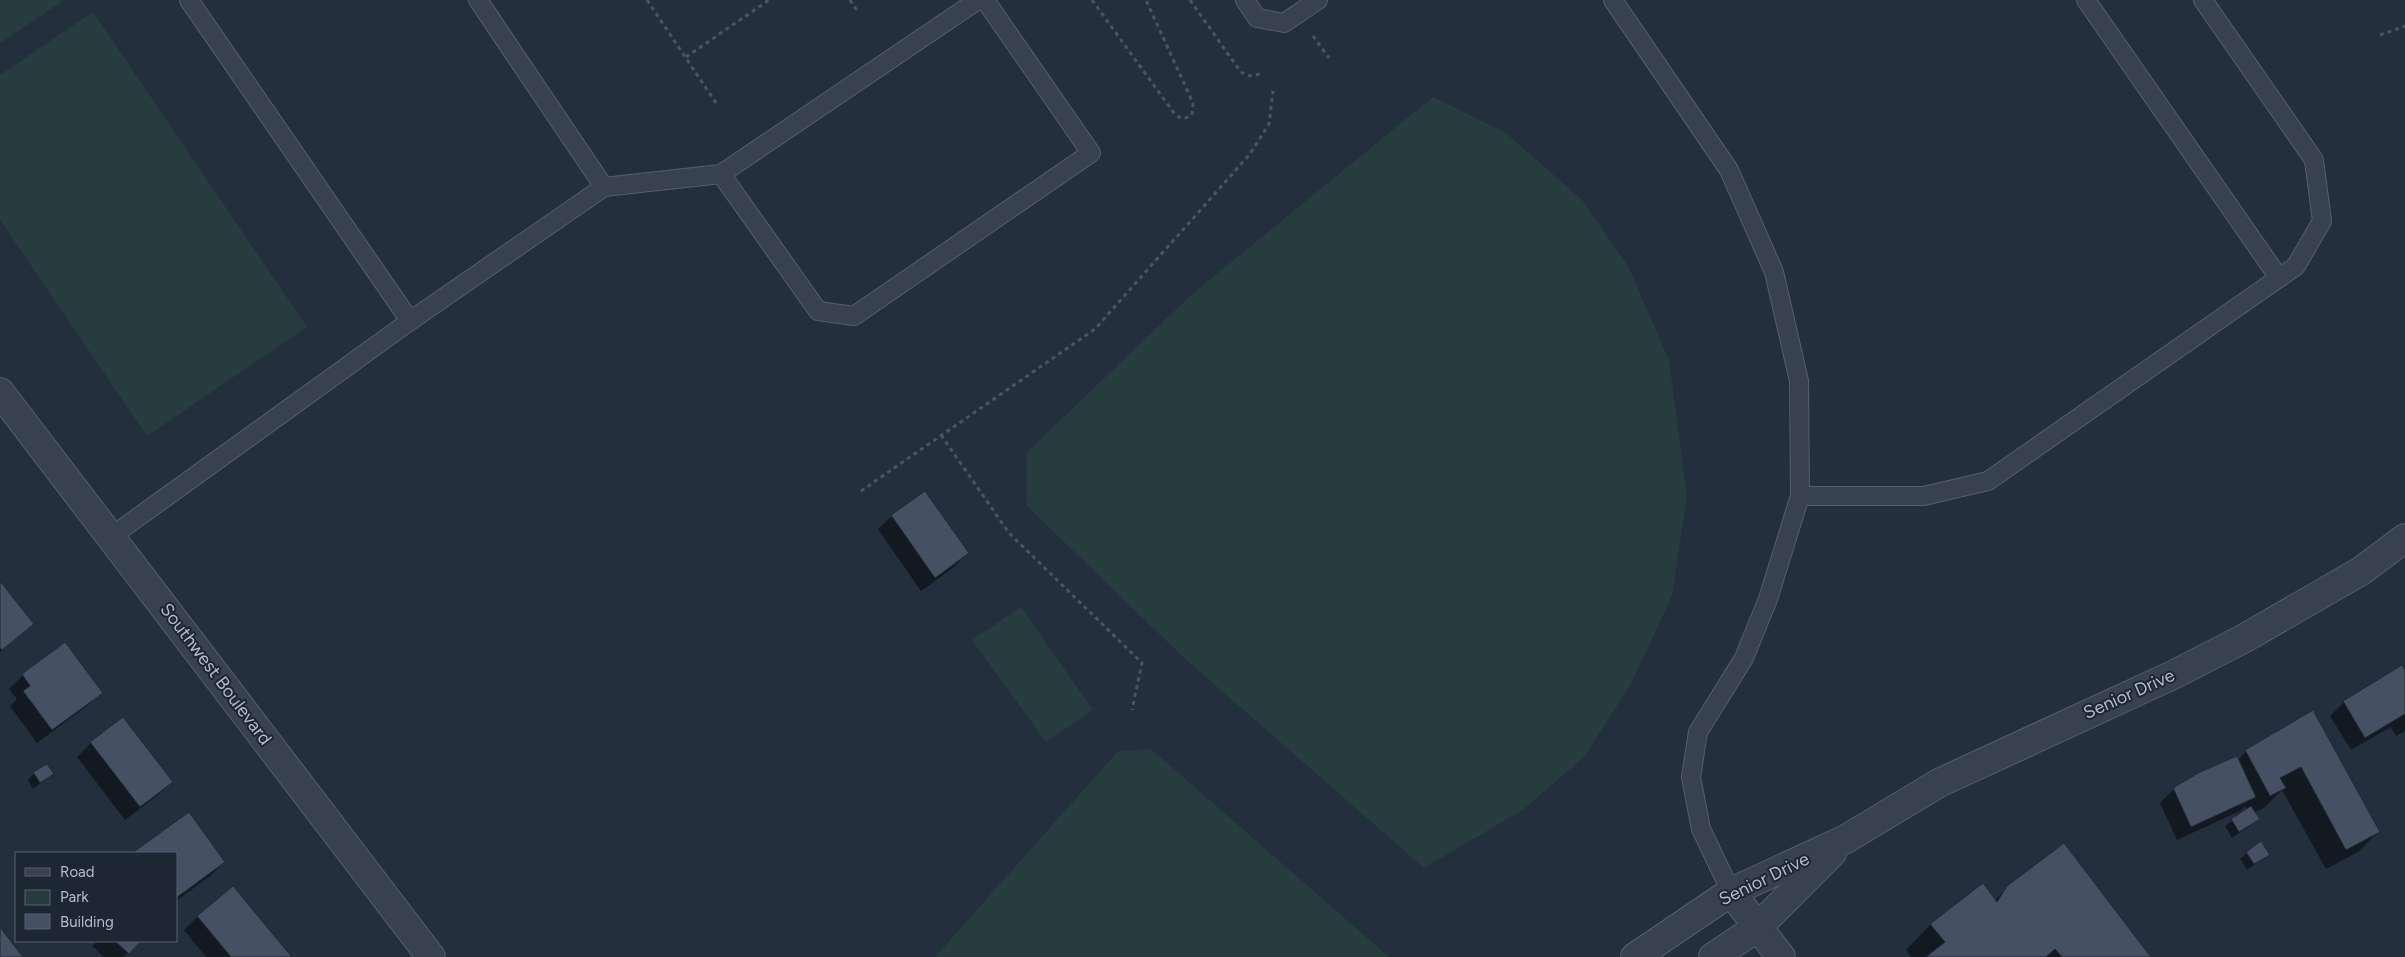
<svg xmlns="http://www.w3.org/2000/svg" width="2405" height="957" font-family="Figtree,sans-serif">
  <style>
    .green { fill: #263c3f }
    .shadow { fill: #0007 }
    .building { fill: #455162; stroke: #1f2835 }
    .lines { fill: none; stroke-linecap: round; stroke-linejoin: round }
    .service-casing { stroke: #565f6c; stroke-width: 20 }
    .minor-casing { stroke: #565f6c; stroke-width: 30 }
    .path { stroke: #44595c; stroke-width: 3; stroke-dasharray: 4 4; stroke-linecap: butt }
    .service { stroke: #38414e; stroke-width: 18 }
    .minor { stroke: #38414e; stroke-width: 28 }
    .labels { text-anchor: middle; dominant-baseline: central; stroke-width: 4; stroke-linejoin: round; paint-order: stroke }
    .street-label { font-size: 18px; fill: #b4bcc9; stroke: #1d2633 }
  </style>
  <rect width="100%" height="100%" fill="#242f3e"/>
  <!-- green -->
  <g class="green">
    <polygon points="0,0 64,0 0,43"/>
    <polygon points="93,12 307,327 147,436 0,220 0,75"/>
    <polygon points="1433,97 1506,133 1582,200 1628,266 1669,360 1687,496 1672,596 1631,684 1585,756 1524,809 1424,868 1183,657 1027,506 1026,453 1191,295"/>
    <polygon points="1021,607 1093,710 1046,742 972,640"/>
    <polygon points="1151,749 1389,957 935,957 1118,751"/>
  </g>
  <!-- shadow -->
  <g class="shadow">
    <polygon points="892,516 968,553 954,567 921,591 878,529"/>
    <polygon points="0,583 32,624 0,652"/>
    <polygon points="2405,672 2405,731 2396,736 2391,727 2351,750 2330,716 2344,702"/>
    <polygon points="23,675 101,693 87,706 37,743 10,706 17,699 9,689"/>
    <polygon points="2313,712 2378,832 2358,852 2326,869 2282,790 2264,808 2254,813 2258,819 2251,825 2232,838 2225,826 2247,810 2245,806 2240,811 2177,840 2160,803 2174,789 2238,760 2246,751"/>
    <polygon points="91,743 171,782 158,795 125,820 77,757"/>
    <polygon points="34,773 53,774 33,789 28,780"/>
    <polygon points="188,814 224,862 210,876 176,901 176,853 135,853"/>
    <polygon points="2247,853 2268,854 2247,870 2240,859"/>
    <polygon points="2008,887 2149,957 1911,957 1906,950 1931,924 1995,900"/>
    <polygon points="198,916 289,957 206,957 184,930"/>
    <polygon points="97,941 140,941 124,957 104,957 92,946"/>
  </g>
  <!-- building -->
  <g class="building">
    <polygon points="925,491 969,553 935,578 891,515"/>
    <polygon points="0,581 34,624 2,650 0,648"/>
    <polygon points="65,642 103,693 52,730 23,691 30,686 22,674"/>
    <polygon points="2402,665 2405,670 2405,714 2365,738 2343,701"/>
    <polygon points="2313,710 2380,832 2346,850 2301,767 2280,778 2286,788 2270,796 2245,750"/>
    <polygon points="123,717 173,782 140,807 90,742"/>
    <polygon points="2237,756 2256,797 2191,827 2173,788 2200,772"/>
    <polygon points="47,764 54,774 40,783 33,772"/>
    <polygon points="2251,806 2260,819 2239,832 2231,819"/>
    <polygon points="189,812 225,862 176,898 176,853 137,853 135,851"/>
    <polygon points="2261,841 2270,855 2254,864 2246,852"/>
    <polygon points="2064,843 2151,957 2062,957 2055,949 2046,957 1926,957 1945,942 1930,924 1983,883 1997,902 2007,886"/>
    <polygon points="233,886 291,956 290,957 231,957 197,916"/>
    <polygon points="0,927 23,957 0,957"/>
    <polygon points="115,941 141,941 129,954"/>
  </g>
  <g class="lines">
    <defs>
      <g id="service">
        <polyline points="478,0 604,187"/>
        <polyline points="1245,0 1257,18 1284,23 1318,0"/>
        <polyline points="1613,0 1729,170 1774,272 1799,381 1800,496 1768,599 1744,658 1698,732 1691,777 1701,829 1731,892"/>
        <polyline points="2086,0 2279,278"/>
        <polyline points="721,174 818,311 854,316 1091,153 985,0"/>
        <polyline points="410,321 604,187 721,174 978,0"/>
        <polyline points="1800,496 1924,496 1988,481 2296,266 2322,221 2314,160 2203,0"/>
        <polyline points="112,536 410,321 189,0"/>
      </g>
      <g id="minor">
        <polyline points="0,392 431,957"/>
        <polyline points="1731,892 1781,957"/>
        <polyline points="1635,957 1731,892 1846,839 1939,783 2175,674 2243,639 2361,571 2405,538"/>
        <polyline points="1713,957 1758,927 1832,853"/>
      </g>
    </defs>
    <!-- service casing -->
    <use href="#service" class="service-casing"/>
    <!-- minor casing -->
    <use href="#minor" class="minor-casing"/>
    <!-- path -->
    <g class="path">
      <polyline points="647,0 718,106"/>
      <polyline points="850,0 858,12"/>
      <path d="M1092 0 1174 113C1180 119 1184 120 1192 115L1193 103 1146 0"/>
      <path d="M1190 0 1240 71C1248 78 1253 76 1262 73"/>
      <polyline points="2380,35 2405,26"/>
      <polyline points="1313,36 1329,58"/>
      <polyline points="686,57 769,0"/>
      <polyline points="941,435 1009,533 1142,663 1132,710"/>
      <polyline points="861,491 1095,329 1250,154 1269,124 1273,91"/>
    </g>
    <!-- service -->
    <use href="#service" class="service"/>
    <!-- minor -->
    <use href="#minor" class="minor"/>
  </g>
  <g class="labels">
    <!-- street labels -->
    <g class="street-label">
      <text transform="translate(216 674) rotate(53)">Southwest Boulevard</text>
      <text transform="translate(2129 694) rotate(-24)">Senior Drive</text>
      <text transform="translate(1764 879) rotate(-26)">Senior Drive</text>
    </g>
  </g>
  <!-- legend -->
  <rect x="15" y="852" width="162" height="90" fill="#1d2633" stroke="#59626f"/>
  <rect x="25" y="868" width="25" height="8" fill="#38414e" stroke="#59626f"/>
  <text x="60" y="877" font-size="15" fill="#b4bcc9">Road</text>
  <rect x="25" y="890" width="25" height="15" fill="#263c3f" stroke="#59626f"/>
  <text x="60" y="902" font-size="15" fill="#b4bcc9">Park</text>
  <rect x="25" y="914" width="25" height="15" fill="#455162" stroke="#59626f"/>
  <text x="60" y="927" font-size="15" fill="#b4bcc9">Building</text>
</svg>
